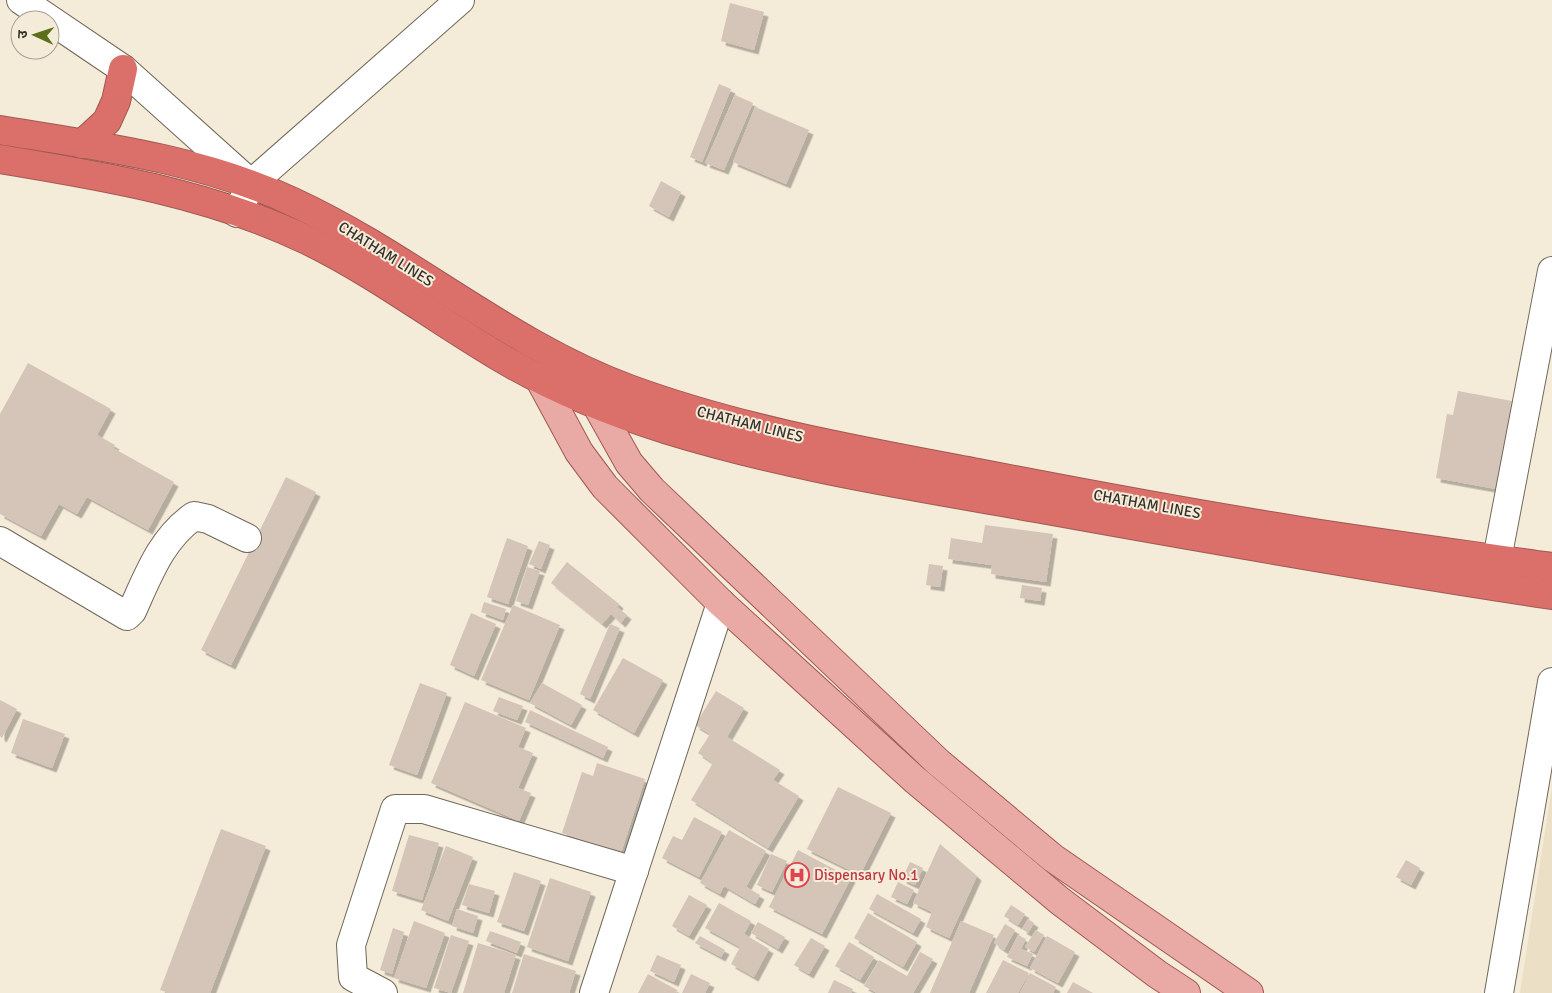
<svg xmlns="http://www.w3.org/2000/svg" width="1552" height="993" font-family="Signika,'Noto Sans Devanagari',sans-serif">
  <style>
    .built { fill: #ebdfc6 }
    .building { fill: #d5c4b8; filter: url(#shadow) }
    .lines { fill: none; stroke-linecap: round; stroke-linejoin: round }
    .minor-casing { stroke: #706859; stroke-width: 30 }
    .major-casing { stroke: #a15953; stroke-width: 30 }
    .highway-casing { stroke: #a15953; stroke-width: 30 }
    .minor { stroke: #fff; stroke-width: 28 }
    .major { stroke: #e9a9a5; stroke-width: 28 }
    .highway { stroke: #db6f69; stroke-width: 28 }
    .labels { text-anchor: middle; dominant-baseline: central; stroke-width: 4; stroke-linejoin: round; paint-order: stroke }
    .street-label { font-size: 15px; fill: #34312a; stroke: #f4ebd9 }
    .health-label { font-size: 15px; fill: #be3a42; stroke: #f4ebd9; text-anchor: start }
  </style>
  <defs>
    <filter id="shadow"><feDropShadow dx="4.5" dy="4.5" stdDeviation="0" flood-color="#0004"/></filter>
  </defs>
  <rect width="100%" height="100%" fill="#f4ebd9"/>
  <!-- built -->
  <polygon class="built" points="1552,787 1552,993 1520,993"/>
  <!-- building -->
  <g class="building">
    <polygon points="730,3 764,12 754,50 721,41"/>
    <polygon points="719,84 731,89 702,162 690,157"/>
    <polygon points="735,95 753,103 724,170 705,163"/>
    <polygon points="755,107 809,130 786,184 733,162"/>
    <polygon points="661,181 681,192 669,217 649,206"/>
    <polygon points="28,363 111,409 97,435 115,445 113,448 174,482 148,530 87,497 77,514 59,504 41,536 0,514 0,414"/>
    <polygon points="1458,391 1512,401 1496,489 1436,478 1447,414 1453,415"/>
    <polygon points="286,477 316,492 231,665 201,650"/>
    <polygon points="985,525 1053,534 1046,582 991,574 992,565 948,559 951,538 982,543"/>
    <polygon points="507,538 528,546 508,604 487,597"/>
    <polygon points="539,541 550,545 541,569 529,564"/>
    <polygon points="567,562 619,604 617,607 627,615 621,623 611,614 602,624 551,583"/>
    <polygon points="929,564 943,566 940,587 926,585"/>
    <polygon points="527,567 540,571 528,605 516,601"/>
    <polygon points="1022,585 1042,588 1040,601 1020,598"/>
    <polygon points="484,602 506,609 503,620 481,612"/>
    <polygon points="513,605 560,625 529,700 481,680"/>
    <polygon points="471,613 496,624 474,676 450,665"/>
    <polygon points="610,624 620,628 590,699 580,694"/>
    <polygon points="623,658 663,680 634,733 593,710"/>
    <polygon points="420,683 447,693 417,775 389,765"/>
    <polygon points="542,683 582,705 571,725 530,703"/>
    <polygon points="716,691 744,708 727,737 780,770 773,780 799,796 768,848 691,800 713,763 698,753 710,734 695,725"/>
    <polygon points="499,697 523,706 517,720 493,711"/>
    <polygon points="0,700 17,709 2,738 0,736"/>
    <polygon points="465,702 526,728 518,747 533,753 518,788 531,793 519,821 431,783"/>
    <polygon points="530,710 608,747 603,758 525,722"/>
    <polygon points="23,719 65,734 52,768 11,753"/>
    <polygon points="597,763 645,779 621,853 562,833 582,772 593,776"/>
    <polygon points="838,787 891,813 860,875 807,849"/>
    <polygon points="694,817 722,832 699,877 662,858 673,836 682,840"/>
    <polygon points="221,829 266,846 210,993 169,993 160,990"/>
    <polygon points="729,830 766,851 746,887 760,895 755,904 724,886 720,894 700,883"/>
    <polygon points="409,835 439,843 422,900 392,891"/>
    <polygon points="940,844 977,876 949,938 926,927 932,912 913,903"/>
    <polygon points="446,846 473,857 448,921 421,910"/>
    <polygon points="798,850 851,878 822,934 769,907"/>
    <polygon points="771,854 787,861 772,892 757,885"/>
    <polygon points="1406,860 1420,868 1411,885 1396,877"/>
    <polygon points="910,862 923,868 915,885 902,879"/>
    <polygon points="514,872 541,881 524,931 497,922"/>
    <polygon points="550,878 591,892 568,961 527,947"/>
    <polygon points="898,882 914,890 907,904 891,897"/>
    <polygon points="469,884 495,891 489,913 462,905"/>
    <polygon points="877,894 921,919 913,933 869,909"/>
    <polygon points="689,895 707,905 689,936 672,926"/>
    <polygon points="719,903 751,921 744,934 769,949 754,977 731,964 740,947 705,928"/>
    <polygon points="1011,905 1025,914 1018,925 1004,916"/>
    <polygon points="457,909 478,916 473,933 452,926"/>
    <polygon points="868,913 917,942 903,967 854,938"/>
    <polygon points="1028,919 1034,923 1028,933 1022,929"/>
    <polygon points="414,921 445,933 426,988 394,978"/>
    <polygon points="961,921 994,935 969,993 930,993"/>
    <polygon points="758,922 785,937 778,949 751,933"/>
    <polygon points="1005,924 1015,930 1004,950 994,943"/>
    <polygon points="393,928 404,932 392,974 380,970"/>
    <polygon points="1036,930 1044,935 1034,952 1025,947"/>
    <polygon points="490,931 521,942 517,953 486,941"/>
    <polygon points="451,935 469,941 451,993 434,988"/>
    <polygon points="1018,935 1026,939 1021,949 1033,954 1027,966 1007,957"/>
    <polygon points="700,936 725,950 721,957 695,943"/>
    <polygon points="1047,936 1075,952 1058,983 1030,968"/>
    <polygon points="811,938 825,946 809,974 794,965"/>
    <polygon points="849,942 874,957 860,980 835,966"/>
    <polygon points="478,943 516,955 504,993 463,993"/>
    <polygon points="920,952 933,959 913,993 877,993 864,986 879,960 907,976"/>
    <polygon points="524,954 576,971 569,993 512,993"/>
    <polygon points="657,955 681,965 674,982 650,971"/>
    <polygon points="1003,960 1029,973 1018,993 986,993"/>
    <polygon points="1030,973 1056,987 1053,993 1020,993"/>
    <polygon points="648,974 677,990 676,993 638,993"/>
    <polygon points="691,974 710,983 705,993 682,993"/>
    <polygon points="834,980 853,989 851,993 828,993"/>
    <polygon points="1073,982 1093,993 1067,993"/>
  </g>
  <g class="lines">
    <defs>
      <g id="minor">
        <polyline points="21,0 123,69 251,184"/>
        <polyline points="237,213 251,184 460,0"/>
        <path d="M0 541 127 616 132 611C148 576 161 539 194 516L208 519 247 538"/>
        <polyline points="1497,559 1552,271"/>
        <polyline points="383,993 353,977 351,945 395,809 424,809 634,871"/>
        <polyline points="594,993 721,603"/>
        <polyline points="1499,993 1552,682"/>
      </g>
      <g id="major">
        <polyline points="539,378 579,452 605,487 721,603 914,779 1060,901 1157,974 1186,993"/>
        <polyline points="596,404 629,463 652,490 939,763 1053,858 1249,993"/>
      </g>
      <g id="highway">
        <path d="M0 130C98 146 202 159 293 202 410 256 507 344 629 389 741 430 861 451 978 473 1086 494 1193 514 1301 531 1384 544 1468 555 1552 567"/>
        <polyline points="82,144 107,121 116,101 123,69"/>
        <path d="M0 159C104 176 211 194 307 240 379 275 442 324 510 363 559 391 614 413 668 430 788 467 913 486 1036 508 1208 539 1379 569 1552 595"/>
      </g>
    </defs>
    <!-- minor casing -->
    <use href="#minor" class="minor-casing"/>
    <!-- major casing -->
    <use href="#major" class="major-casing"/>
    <!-- highway casing -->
    <use href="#highway" class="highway-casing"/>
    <!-- minor -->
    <use href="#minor" class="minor"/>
    <!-- major -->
    <use href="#major" class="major"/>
    <!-- highway -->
    <use href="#highway" class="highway"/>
  </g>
  <!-- icons -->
  <defs>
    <symbol id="hospital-ring" viewBox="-11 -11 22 22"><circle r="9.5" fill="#f4ebd9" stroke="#e0444e" stroke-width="1.5"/><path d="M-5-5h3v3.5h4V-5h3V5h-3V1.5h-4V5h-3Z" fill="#e0444e"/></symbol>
  </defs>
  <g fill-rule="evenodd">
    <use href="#hospital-ring" x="783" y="861" width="28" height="28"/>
  </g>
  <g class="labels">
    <!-- street labels -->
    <g class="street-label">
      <text transform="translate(386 254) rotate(32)">CHATHAM LINES</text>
      <text transform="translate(750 424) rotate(14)">CHATHAM LINES</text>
      <text transform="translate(1147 504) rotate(10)">CHATHAM LINES</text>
    </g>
    <!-- health labels -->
    <g class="health-label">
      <text x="814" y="875">Dispensary No.1</text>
    </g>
  </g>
  <!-- north arrow -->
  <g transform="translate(35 35) rotate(273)"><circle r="24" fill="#f4ebd9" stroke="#a7a193"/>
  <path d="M0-4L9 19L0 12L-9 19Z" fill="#5a6e1c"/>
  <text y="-8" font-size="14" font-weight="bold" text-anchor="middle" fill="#34312a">उ</text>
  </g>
</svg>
